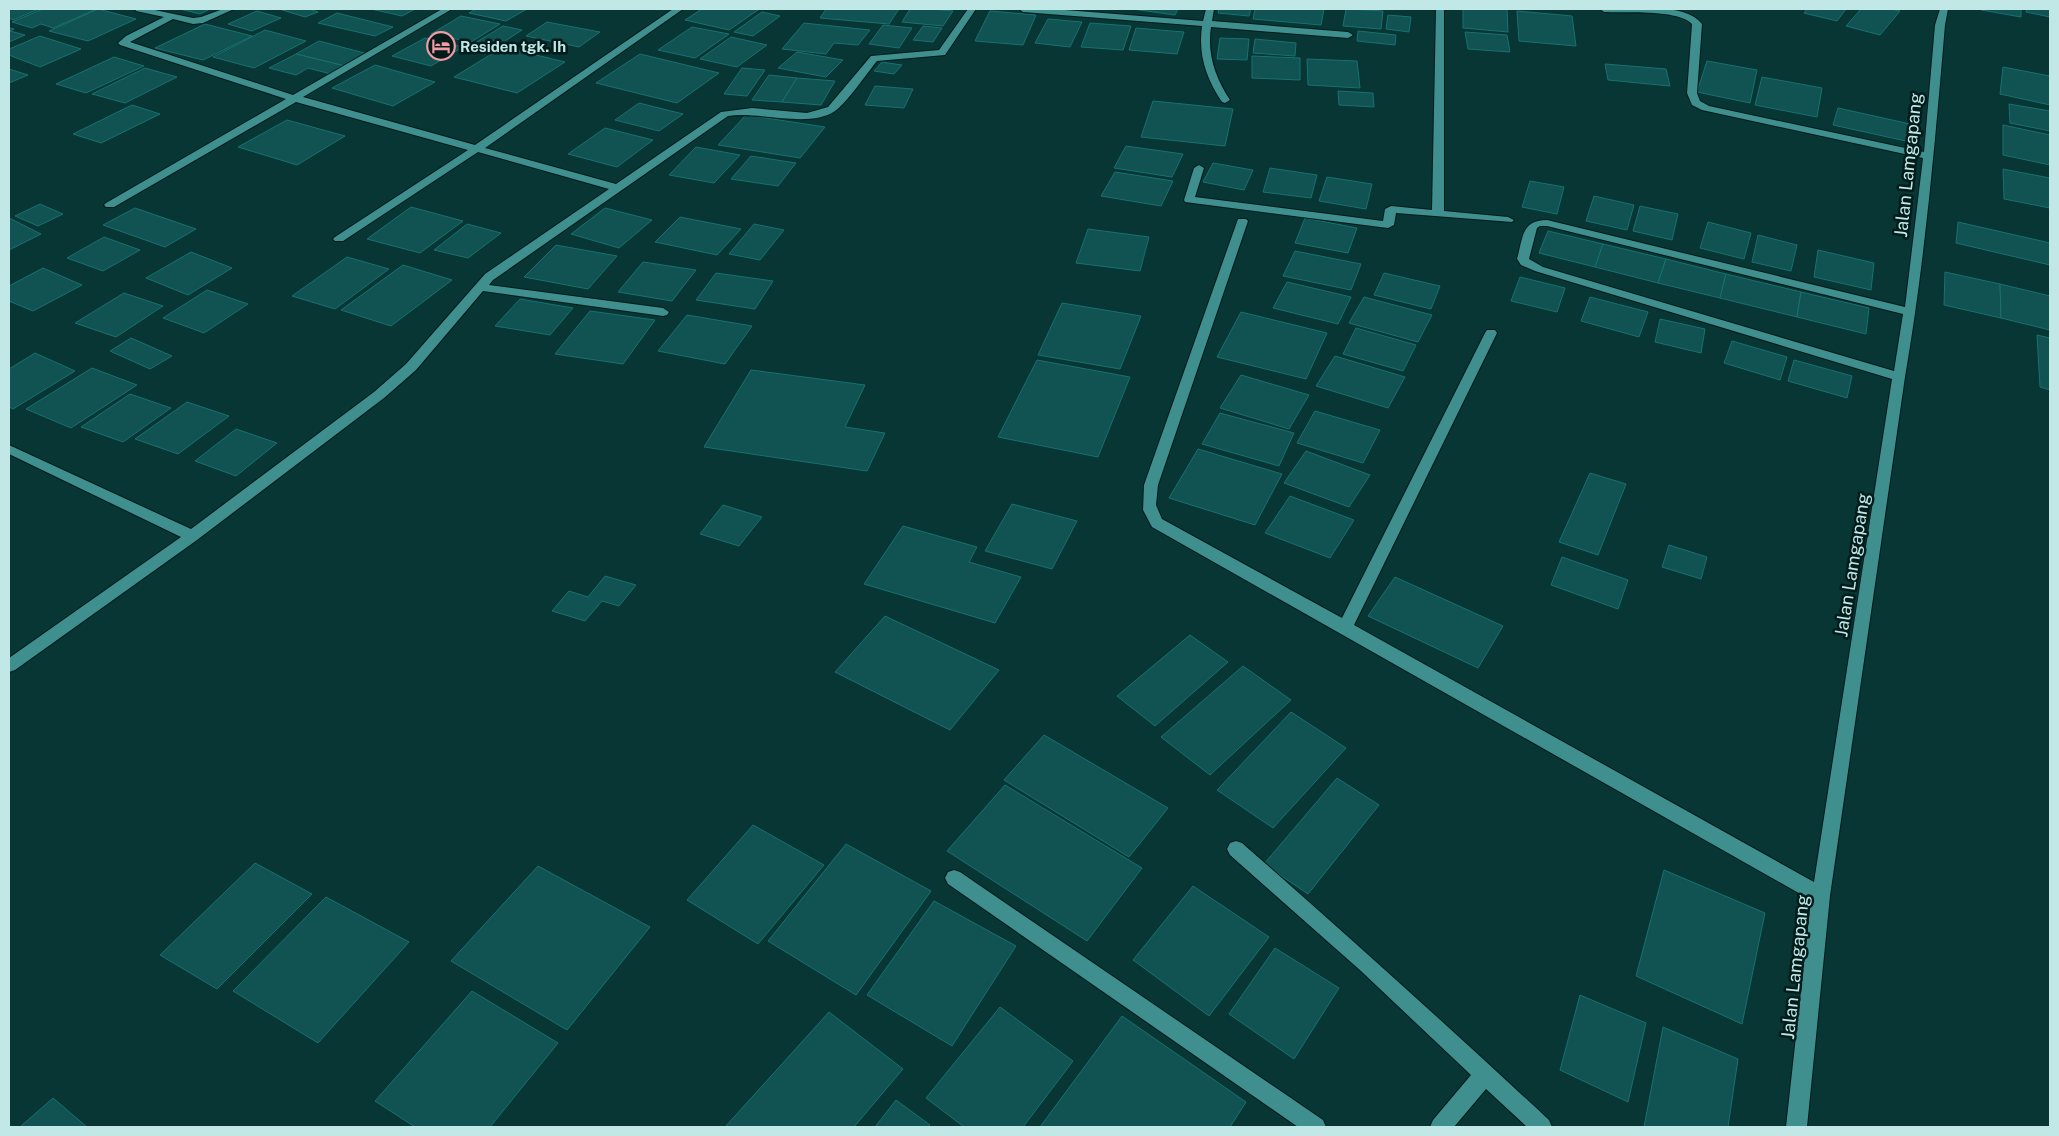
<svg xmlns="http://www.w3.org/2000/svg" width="2059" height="1136" font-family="'Public Sans',sans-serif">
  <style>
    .building { fill: #105352; stroke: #187170 }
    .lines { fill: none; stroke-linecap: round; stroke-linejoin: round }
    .minor-casing { stroke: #021b1b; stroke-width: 2 }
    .minor { fill: #3e8f8e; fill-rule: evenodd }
    .labels { text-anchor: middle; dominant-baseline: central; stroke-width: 5; stroke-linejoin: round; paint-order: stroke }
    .far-poi-label { font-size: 15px; font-weight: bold; fill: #c1e7e6; stroke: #021b1b; text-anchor: start }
    .street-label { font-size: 18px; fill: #c1e7e6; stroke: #021b1b }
  </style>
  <rect width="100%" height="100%" fill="#073635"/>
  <!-- building -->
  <g class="building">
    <polygon points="9,9 39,9 13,20 9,18"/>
    <polygon points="43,9 97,9 53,28 41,24 32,28 12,22"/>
    <polygon points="98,9 136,19 88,41 49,31"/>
    <polygon points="180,9 210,9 200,14"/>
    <polygon points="279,9 309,9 318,12 305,17"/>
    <polygon points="371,9 415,9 402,16"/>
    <polygon points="476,9 527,9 506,21 469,13"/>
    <polygon points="702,9 753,9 758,10 729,30 685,20"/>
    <polygon points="826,9 899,9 889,24 820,18"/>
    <polygon points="910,9 932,9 953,11 943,26 902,22"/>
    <polygon points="1132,9 1178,9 1175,15"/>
    <polygon points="1219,9 1251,9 1249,16 1218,13"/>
    <polygon points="1255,9 1324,9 1321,25 1253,19"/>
    <polygon points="1346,9 1383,11 1381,29 1343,26"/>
    <polygon points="1463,9 1507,9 1508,32 1463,28"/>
    <polygon points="1807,9 1846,9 1837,21 1804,13"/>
    <polygon points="1861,9 1891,9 1900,11 1880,35 1846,26"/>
    <polygon points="1981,9 2021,9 2021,17 1981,10"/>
    <polygon points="2027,9 2050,9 2050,17 2026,12"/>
    <polygon points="257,11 281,18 252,31 228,24"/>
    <polygon points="990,11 1036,15 1023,45 975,41"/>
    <polygon points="1517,11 1572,16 1576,46 1519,41"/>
    <polygon points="762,12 780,16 753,36 734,32"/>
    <polygon points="337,13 393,27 375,36 318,23"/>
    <polygon points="1388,15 1411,17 1409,32 1386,29"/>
    <polygon points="461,16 500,24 471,42 431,34"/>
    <polygon points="1048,19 1082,22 1070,47 1035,43"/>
    <polygon points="547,22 600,32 579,47 526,36"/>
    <polygon points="804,23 870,30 858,45 834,43 826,54 782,49"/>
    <polygon points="1090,23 1131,26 1123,50 1081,47"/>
    <polygon points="205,24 252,36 203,60 155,48"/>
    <polygon points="883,25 912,28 899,48 869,44"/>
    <polygon points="503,26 522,30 485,54 465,49"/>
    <polygon points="923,26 942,28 933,42 913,40"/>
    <polygon points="692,27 729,34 695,58 658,50"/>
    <polygon points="9,28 14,29 10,31 25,35 9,42"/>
    <polygon points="1136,28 1184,32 1177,54 1129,50"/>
    <polygon points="265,30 306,41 254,68 213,57"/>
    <polygon points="1358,31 1396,35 1395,45 1357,41"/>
    <polygon points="1465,32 1507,35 1510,52 1468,49"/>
    <polygon points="40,36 81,49 40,67 9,55 9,49"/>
    <polygon points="731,37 767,45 737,67 700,59"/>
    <polygon points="425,38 463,47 431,66 392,56"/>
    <polygon points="1220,38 1249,39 1247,60 1217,59"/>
    <polygon points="1255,39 1296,43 1295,56 1253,53"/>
    <polygon points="319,41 368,54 345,66 296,54"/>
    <polygon points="503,47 565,62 517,93 454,77"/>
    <polygon points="797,52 843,60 826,77 778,68"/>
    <polygon points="296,54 345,66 331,74 308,68 296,75 269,68"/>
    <polygon points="640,54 719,73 677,103 596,83"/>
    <polygon points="1252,56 1300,58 1300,80 1252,78"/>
    <polygon points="114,57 144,66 86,93 56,84"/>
    <polygon points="1307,59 1357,61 1360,88 1308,85"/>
    <polygon points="1707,61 1757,70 1750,103 1697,92"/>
    <polygon points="882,62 902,65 894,74 874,71"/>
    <polygon points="1605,64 1666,69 1670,86 1608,80"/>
    <polygon points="375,65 435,82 393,106 332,88"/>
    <polygon points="2003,67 2050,76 2050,105 2000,94"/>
    <polygon points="145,68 177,77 125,103 92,94"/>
    <polygon points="742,68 765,70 747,96 724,94"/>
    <polygon points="9,69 28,75 9,83"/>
    <polygon points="769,75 797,78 782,102 752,100"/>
    <polygon points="1762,77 1822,88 1817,117 1755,105"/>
    <polygon points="797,78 835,81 821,105 782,102"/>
    <polygon points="875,86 913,89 904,108 865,105"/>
    <polygon points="1338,91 1373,93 1374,107 1339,105"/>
    <polygon points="1153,101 1233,109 1225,146 1141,137"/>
    <polygon points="639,103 683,114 659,131 615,120"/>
    <polygon points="2009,104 2050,111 2050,131 2010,123"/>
    <polygon points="132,105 160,114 101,143 73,134"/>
    <polygon points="1838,108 1910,124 1906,141 1833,125"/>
    <polygon points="746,115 825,127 800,158 718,145"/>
    <polygon points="287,120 345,136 297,165 238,147"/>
    <polygon points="2003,125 2050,135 2050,165 2003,155"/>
    <polygon points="605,128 653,140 617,167 568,154"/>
    <polygon points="1126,146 1183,154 1172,177 1114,168"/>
    <polygon points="696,147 740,155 714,183 669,175"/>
    <polygon points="751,156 796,163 778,186 731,179"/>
    <polygon points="1213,163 1253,170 1244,190 1203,182"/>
    <polygon points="1270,168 1317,175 1311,198 1263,192"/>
    <polygon points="2003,169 2050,178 2050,208 2004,199"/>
    <polygon points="1115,172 1173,181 1161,206 1101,196"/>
    <polygon points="1327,177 1372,184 1366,209 1319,201"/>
    <polygon points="1530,181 1564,187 1557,214 1522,207"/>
    <polygon points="1594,196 1634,205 1627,230 1586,221"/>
    <polygon points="40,204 63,214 38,226 15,216"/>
    <polygon points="1640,206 1678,214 1672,240 1633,231"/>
    <polygon points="411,207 463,221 420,253 367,239"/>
    <polygon points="135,208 196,229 165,247 103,225"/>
    <polygon points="605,208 652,220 619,248 571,234"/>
    <polygon points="680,217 741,229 717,255 655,242"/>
    <polygon points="9,218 41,234 9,250"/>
    <polygon points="1305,218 1357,228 1348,253 1295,243"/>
    <polygon points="1708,222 1751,233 1744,259 1700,248"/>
    <polygon points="1958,222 2050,243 2050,265 1956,243"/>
    <polygon points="467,224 501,233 468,258 434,250"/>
    <polygon points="754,224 784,230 760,260 729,254"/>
    <polygon points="1088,229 1149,237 1140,271 1076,263"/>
    <polygon points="1548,231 1603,244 1595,267 1539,253"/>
    <polygon points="1758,235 1797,245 1791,271 1752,262"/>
    <polygon points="104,237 140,250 103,271 67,258"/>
    <polygon points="1603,244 1666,259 1658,283 1595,267"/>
    <polygon points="556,245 617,256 588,289 524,277"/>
    <polygon points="1818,250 1874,263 1871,290 1814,277"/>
    <polygon points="1295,251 1361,264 1351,290 1283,276"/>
    <polygon points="191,252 232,268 188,295 146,278"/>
    <polygon points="347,257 389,269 335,309 292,296"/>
    <polygon points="1666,259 1726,274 1720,298 1658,283"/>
    <polygon points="643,262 696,270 672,301 618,292"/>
    <polygon points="403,265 452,280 391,326 341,310"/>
    <polygon points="43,268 82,285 33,311 9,301 9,286"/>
    <polygon points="1945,272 2000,284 2001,318 1944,305"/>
    <polygon points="716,273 773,281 755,309 696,300"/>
    <polygon points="1384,273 1440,286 1431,309 1374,295"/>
    <polygon points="1726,274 1801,292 1797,317 1720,298"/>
    <polygon points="1520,277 1565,288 1557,312 1511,301"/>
    <polygon points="1287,282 1351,297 1338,324 1273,308"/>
    <polygon points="2000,284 2050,296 2050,330 2001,318"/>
    <polygon points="207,290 248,304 204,333 163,318"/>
    <polygon points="1801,292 1869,308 1866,334 1797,317"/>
    <polygon points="124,293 163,306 116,337 75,323"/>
    <polygon points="1364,297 1432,315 1418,342 1349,323"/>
    <polygon points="1590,297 1648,312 1639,337 1581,321"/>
    <polygon points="520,299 573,308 550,335 495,326"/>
    <polygon points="1062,303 1141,316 1120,369 1038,355"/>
    <polygon points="590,311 655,320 623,364 555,354"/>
    <polygon points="1241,312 1327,333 1306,379 1217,357"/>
    <polygon points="687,315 752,326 725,364 658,351"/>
    <polygon points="1660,319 1705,329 1701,353 1655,342"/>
    <polygon points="1356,328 1416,345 1403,371 1343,354"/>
    <polygon points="2037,335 2050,338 2050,390 2040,387"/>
    <polygon points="131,338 172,356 150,369 110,351"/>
    <polygon points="1732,341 1787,357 1780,380 1724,363"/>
    <polygon points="35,353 75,371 13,409 9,407 9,369"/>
    <polygon points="1335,356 1405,377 1388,408 1316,386"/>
    <polygon points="1037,360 1130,377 1098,457 998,437"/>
    <polygon points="1794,360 1852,376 1847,398 1788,381"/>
    <polygon points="92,368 137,385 71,428 26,409"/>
    <polygon points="751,370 865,385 845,427 885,433 867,471 704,447"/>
    <polygon points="1241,375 1309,395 1289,429 1220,408"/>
    <polygon points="130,394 171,408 123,442 81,427"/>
    <polygon points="187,402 229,416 178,454 135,439"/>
    <polygon points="1315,411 1380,430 1363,463 1297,443"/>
    <polygon points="1220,413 1294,433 1279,466 1202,444"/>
    <polygon points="236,429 277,443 236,476 195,461"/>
    <polygon points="1198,449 1282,474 1255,525 1169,498"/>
    <polygon points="1306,451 1370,475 1349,507 1284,483"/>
    <polygon points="1590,473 1626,484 1598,555 1559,542"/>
    <polygon points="1290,496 1354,520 1330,558 1265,533"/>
    <polygon points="1012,504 1077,521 1052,569 985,551"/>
    <polygon points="723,505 762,517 739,546 700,534"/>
    <polygon points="903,526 977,547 969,562 1021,577 995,623 864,584"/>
    <polygon points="1669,545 1707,557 1701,579 1662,567"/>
    <polygon points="1562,557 1628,580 1618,609 1551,585"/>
    <polygon points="605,576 636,585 619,606 602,601 585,621 552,611 569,591 588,597"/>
    <polygon points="1395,577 1503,626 1478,668 1368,616"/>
    <polygon points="885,616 999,670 950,730 835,672"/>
    <polygon points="1190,635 1228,662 1155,726 1117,696"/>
    <polygon points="1243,666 1291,700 1210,775 1161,737"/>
    <polygon points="1291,712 1346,748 1273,828 1217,790"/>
    <polygon points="1044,735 1168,808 1129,857 1004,780"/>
    <polygon points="1337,778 1379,805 1308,894 1264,864"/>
    <polygon points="1005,785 1142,868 1087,941 947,851"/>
    <polygon points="753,825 824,865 758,944 687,900"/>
    <polygon points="846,844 931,891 856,995 768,941"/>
    <polygon points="255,863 312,894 217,989 160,955"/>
    <polygon points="538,866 650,927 567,1030 451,961"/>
    <polygon points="1664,870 1765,913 1742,1024 1636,976"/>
    <polygon points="1193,886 1269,937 1209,1016 1133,960"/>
    <polygon points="326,897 409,942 318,1043 233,991"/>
    <polygon points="934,901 1016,946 952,1046 867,995"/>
    <polygon points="1275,948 1339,988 1294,1059 1229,1014"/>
    <polygon points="472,991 558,1043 490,1127 415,1127 375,1101"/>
    <polygon points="1580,995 1646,1023 1628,1102 1560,1070"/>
    <polygon points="1000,1007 1073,1061 1023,1127 964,1127 926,1098"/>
    <polygon points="829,1012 903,1069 854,1127 725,1127"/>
    <polygon points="1122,1016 1246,1102 1230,1127 1040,1127"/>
    <polygon points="1663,1027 1738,1059 1728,1127 1644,1127"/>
    <polygon points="53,1098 87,1127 20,1127"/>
    <polygon points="896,1100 930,1125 928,1127 875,1127"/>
  </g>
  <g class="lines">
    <defs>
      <g id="minor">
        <path d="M135 9H150L193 18 201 17 223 9H234L203 23 193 24 173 19 130 42 293 95 442 9H452L303 97 475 145 673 9H683L485 148 616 184 721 112 752 108 807 113 828 107 871 56 939 50 968 9H976L945 55 877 61C868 72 845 105 835 111 809 129 759 111 728 116L493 280 489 285 663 308 669 312 667 315 663 316 483 291 416 370 384 398 197 540 15 670 9 672V658L181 537 9 454V445L191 529 374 392 406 364 485 274 609 189 478 152 343 241H335L333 239 335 237 468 150 296 102 114 207H106L104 205 106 203 286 99 120 45 118 43 126 36 164 17 136 11Z"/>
        <path d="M1019 9H1053L1203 21 1206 9H1214L1212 21 1348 32 1353 35 1348 38 1211 27C1207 54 1215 77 1230 100L1225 103 1222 102C1206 78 1198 55 1202 26L1023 12Z"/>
        <polygon points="1436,9 1444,9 1444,211 1508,217 1514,220 1512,222 1396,213 1394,225 1388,228 1185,202 1184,200 1194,168 1199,165 1204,168 1195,197 1383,221 1385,209 1391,206 1432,210"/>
        <path d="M1600 9C1626 9 1685 1 1702 24L1697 93 1700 101 1709 106 1924 152 1935 25 1940 9H1948L1945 25C1935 143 1925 261 1905 377L1830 896 1807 1127H1786L1811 900 1152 527 1143 510 1144 485 1238 219H1246L1248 221 1158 485 1156 505 1162 519 1342 618 1485 333 1487 330H1495L1497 333 1354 625 1814 882 1892 379 1535 271 1521 265 1517 259C1523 238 1521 220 1547 220L1905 307 1923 158 1702 110 1692 105 1687 93 1692 24C1678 9 1625 13 1604 12ZM1540 226H1547L1903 314 1894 371 1543 267 1529 259 1537 228Z"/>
        <path d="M1236 841 1242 843C1346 934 1449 1027 1549 1120L1552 1127H1527L1486 1089 1454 1127H1430L1433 1120 1471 1075 1361 971 1230 855 1227 849 1230 843Z"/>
        <polygon points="954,870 960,872 1323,1120 1326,1127 1298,1127 948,884 945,878 948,872"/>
      </g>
    </defs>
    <!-- minor casing -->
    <use href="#minor" class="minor-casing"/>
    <!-- minor -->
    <use href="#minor" class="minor"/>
  </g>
  <!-- icons -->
  <defs>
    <symbol id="hotel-ring" viewBox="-11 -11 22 22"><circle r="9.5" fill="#021b1b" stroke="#f49aa3" stroke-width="1.5"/><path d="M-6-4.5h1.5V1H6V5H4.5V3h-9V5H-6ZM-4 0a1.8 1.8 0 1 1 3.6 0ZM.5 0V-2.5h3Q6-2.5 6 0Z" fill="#f49aa3"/></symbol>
  </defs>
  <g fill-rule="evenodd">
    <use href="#hotel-ring" x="425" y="30" width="32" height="32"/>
  </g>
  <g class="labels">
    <!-- far-poi labels -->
    <g class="far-poi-label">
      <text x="460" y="46">Residen tgk. Ih</text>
    </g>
    <!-- street labels -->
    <g class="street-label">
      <text transform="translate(1908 165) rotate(-84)">Jalan Lamgapang</text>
      <text transform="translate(1852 565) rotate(-81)">Jalan Lamgapang</text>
      <text transform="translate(1795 967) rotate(-84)">Jalan Lamgapang</text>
    </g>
  </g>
  <!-- border -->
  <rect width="2059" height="1136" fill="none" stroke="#c1e7e6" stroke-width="20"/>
</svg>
